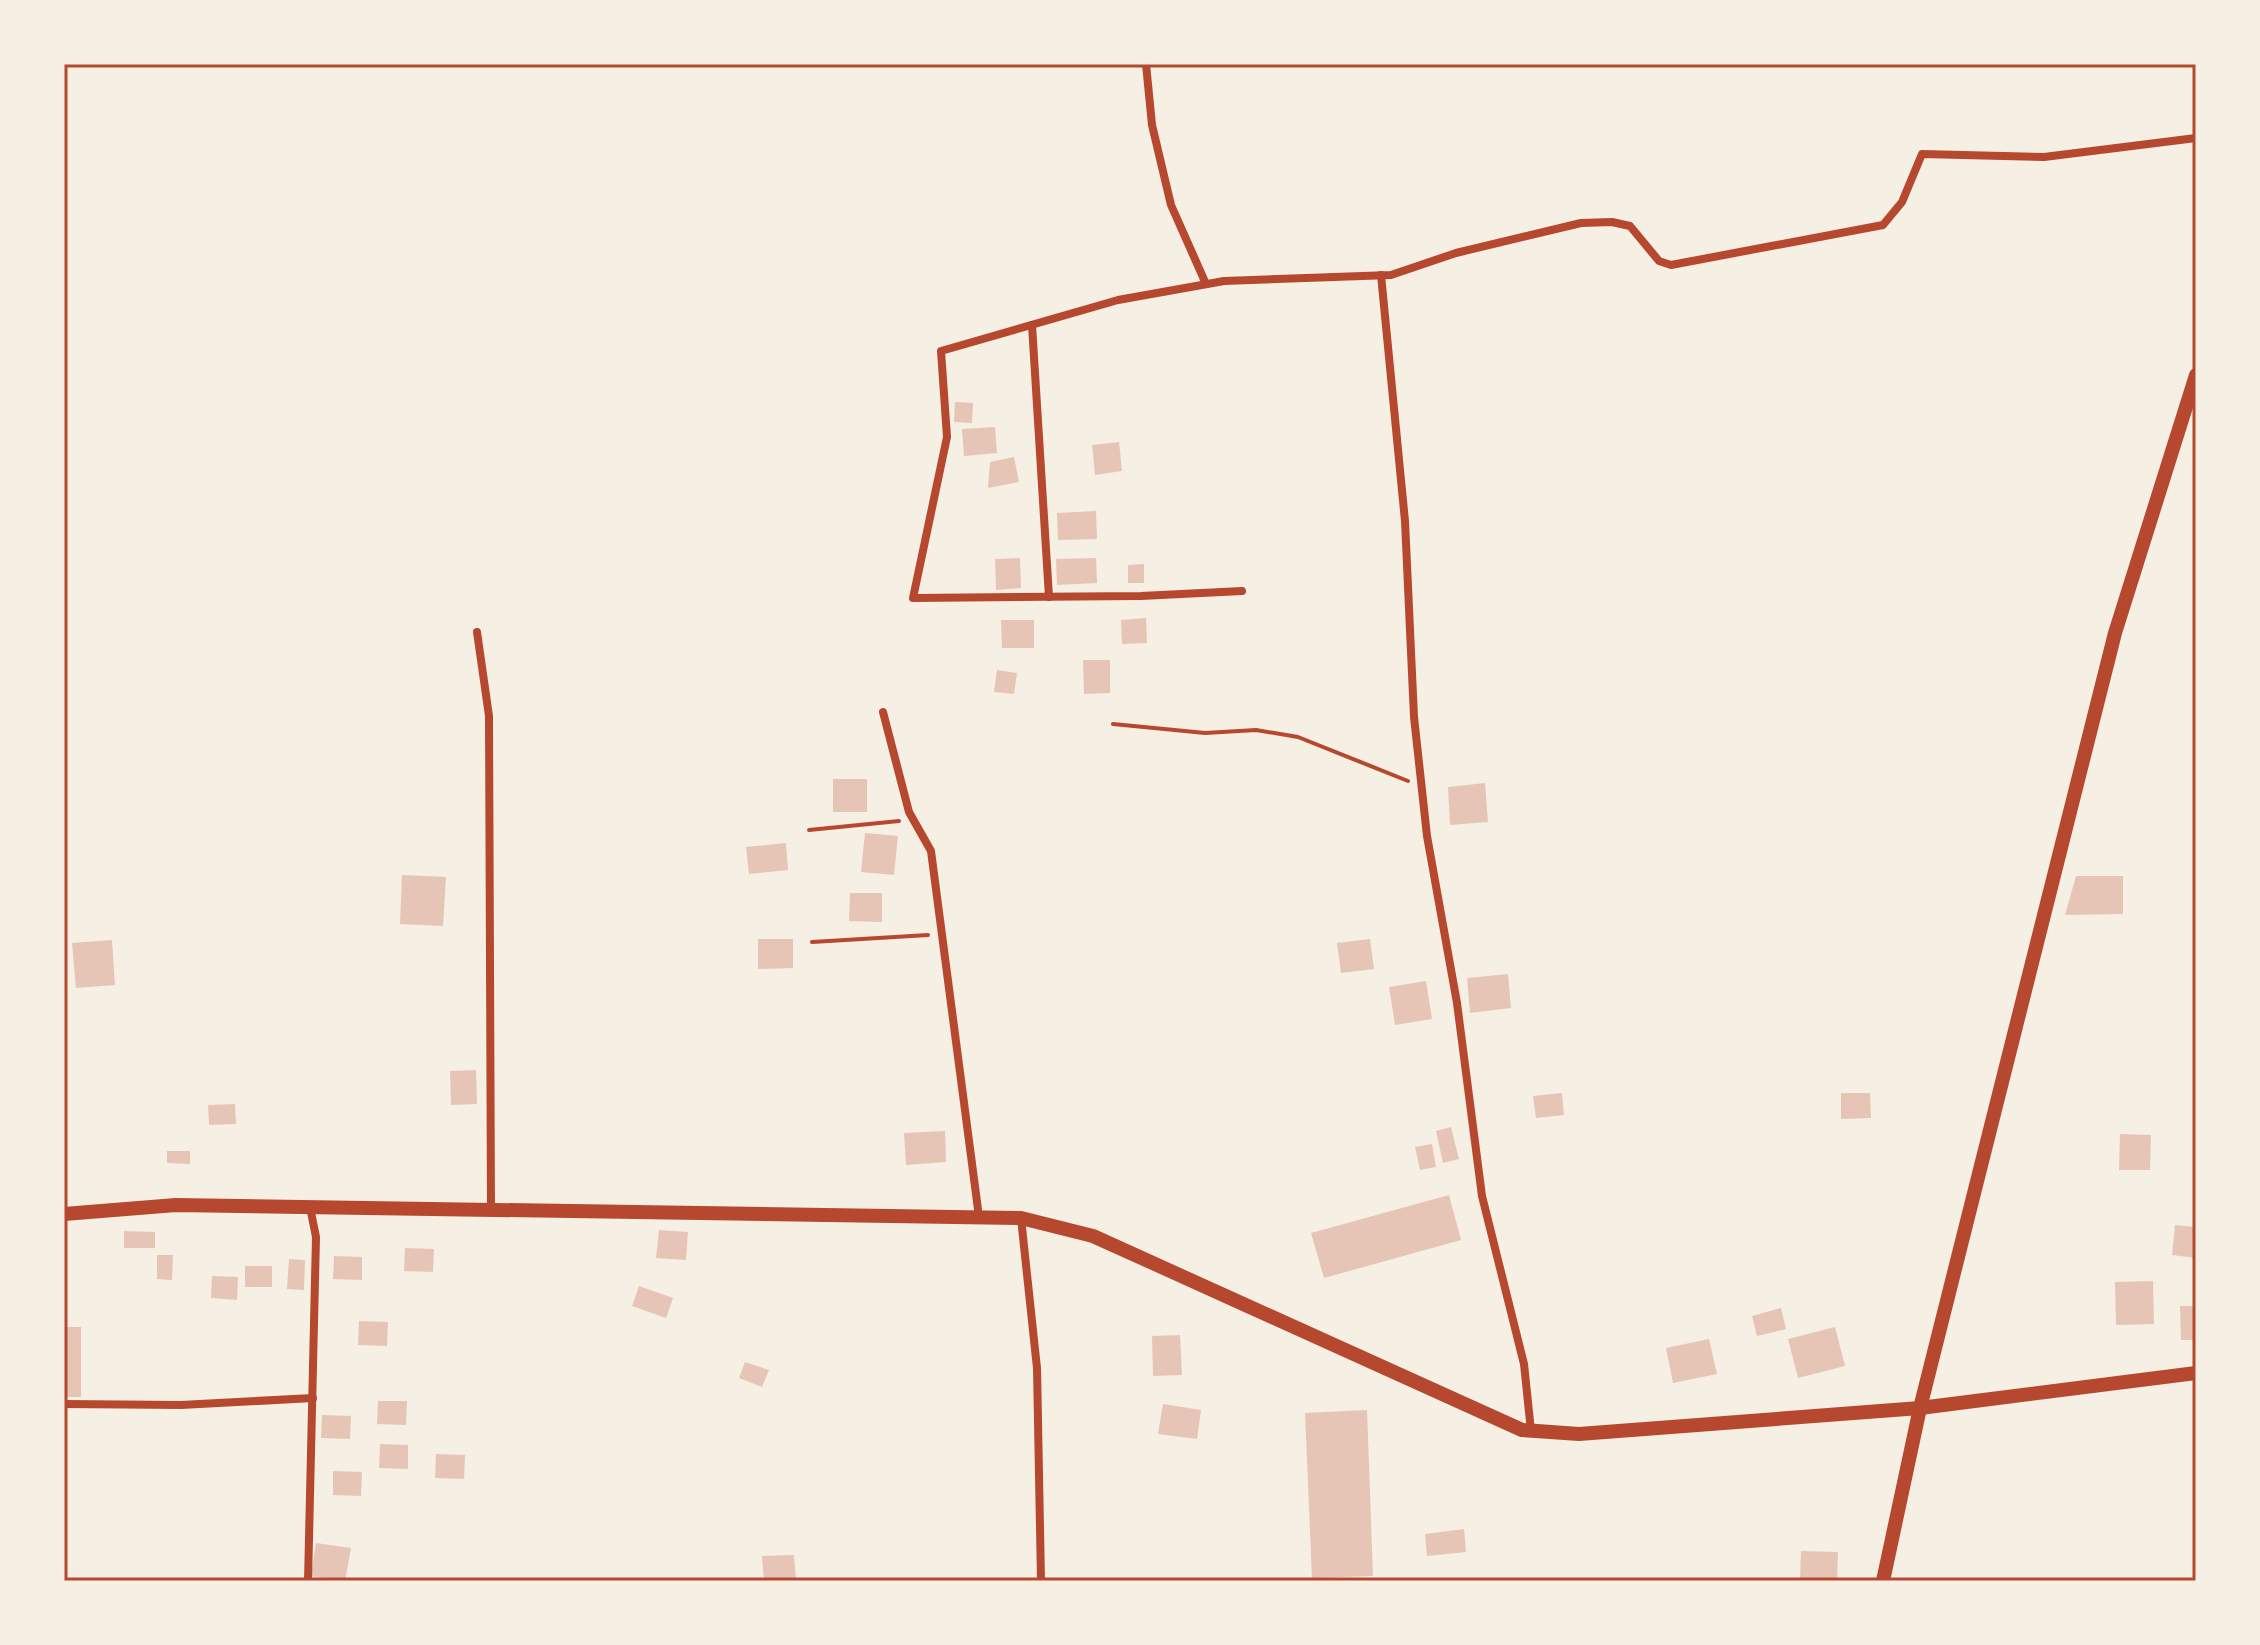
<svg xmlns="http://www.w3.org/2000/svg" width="2260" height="1645" font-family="Overpass,sans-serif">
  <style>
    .building { fill: #e6c5b7 }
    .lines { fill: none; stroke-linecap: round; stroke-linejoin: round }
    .path { stroke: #b5482f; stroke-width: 4 }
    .minor { stroke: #b5482f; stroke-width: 8 }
    .tertiary { stroke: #b5482f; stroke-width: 14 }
    .secondary { stroke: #b5482f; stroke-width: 14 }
    .neatline { fill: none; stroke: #b5482f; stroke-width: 3 }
  </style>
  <rect width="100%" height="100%" fill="#f6efe4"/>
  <!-- building -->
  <g class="building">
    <polygon points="955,402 973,403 972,423 954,422"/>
    <polygon points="995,427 997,453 964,456 962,429"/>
    <polygon points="1119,442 1122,471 1095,475 1092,445"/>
    <polygon points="1014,457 1019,482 988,488 990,462"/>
    <polygon points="1096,511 1097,539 1058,540 1057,513"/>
    <polygon points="1020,558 1021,588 996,590 995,559"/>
    <polygon points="1096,558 1097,583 1057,585 1056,559"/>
    <polygon points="1144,564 1144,583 1128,583 1128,565"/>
    <polygon points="1146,618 1147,643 1122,644 1121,620"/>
    <polygon points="1001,620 1034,620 1034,648 1002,648"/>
    <polygon points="1083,660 1110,660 1110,693 1084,694"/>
    <polygon points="997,670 1017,673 1014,694 994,692"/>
    <rect x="833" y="779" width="34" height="33"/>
    <polygon points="1485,783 1488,822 1450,825 1448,787"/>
    <polygon points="865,833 898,836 894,875 861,872"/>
    <polygon points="786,843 788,870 749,874 746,847"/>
    <polygon points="402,875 446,877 443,926 400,924"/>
    <polygon points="2076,876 2123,876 2123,914 2065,915"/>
    <polygon points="850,893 882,893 882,922 849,921"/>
    <polygon points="758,939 793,939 793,968 758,969"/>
    <polygon points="1370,939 1374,969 1341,973 1337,943"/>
    <polygon points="112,940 115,985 76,988 72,943"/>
    <polygon points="1508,974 1511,1008 1470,1013 1467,978"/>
    <polygon points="1426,981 1432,1019 1395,1025 1389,987"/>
    <polygon points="476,1070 477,1104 451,1105 450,1071"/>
    <polygon points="1562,1093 1564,1115 1536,1118 1533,1096"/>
    <polygon points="1841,1093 1870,1093 1871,1118 1841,1119"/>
    <polygon points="235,1104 236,1124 209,1125 208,1105"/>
    <polygon points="1451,1127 1459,1159 1443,1163 1436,1131"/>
    <polygon points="945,1131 946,1162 906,1165 904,1133"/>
    <polygon points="2120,1134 2151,1135 2150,1170 2119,1170"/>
    <polygon points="1432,1144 1436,1167 1420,1170 1415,1147"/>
    <polygon points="167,1151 190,1151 190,1164 167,1163"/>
    <polygon points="1449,1195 1461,1240 1324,1278 1311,1233"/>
    <polygon points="2175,1225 2196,1227 2196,1258 2172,1255"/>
    <polygon points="659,1230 688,1232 686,1260 656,1258"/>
    <polygon points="124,1231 155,1232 155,1248 124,1248"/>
    <polygon points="405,1248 434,1249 433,1272 404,1271"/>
    <polygon points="157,1255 173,1255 172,1280 157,1279"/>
    <polygon points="334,1256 362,1257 362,1280 333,1279"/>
    <polygon points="289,1259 305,1260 304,1290 287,1289"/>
    <rect x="245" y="1266" width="27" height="21"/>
    <polygon points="212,1276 238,1277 237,1300 211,1298"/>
    <polygon points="2153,1281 2154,1324 2116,1325 2115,1282"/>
    <polygon points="639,1286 673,1298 666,1318 632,1306"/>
    <polygon points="2180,1306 2196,1306 2196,1340 2181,1340"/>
    <polygon points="1781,1308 1786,1329 1757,1336 1752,1316"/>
    <polygon points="359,1321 388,1322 387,1346 358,1345"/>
    <rect x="64" y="1327" width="17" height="70"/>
    <polygon points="1835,1327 1845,1366 1798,1378 1788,1339"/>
    <polygon points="1180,1335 1182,1375 1153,1376 1152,1336"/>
    <polygon points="1709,1339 1717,1374 1673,1383 1666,1348"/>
    <polygon points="745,1362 769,1370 762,1387 739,1378"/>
    <polygon points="378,1401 407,1401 406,1425 377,1424"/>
    <polygon points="1163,1404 1201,1410 1197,1439 1158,1434"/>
    <polygon points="1367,1410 1373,1576 1312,1578 1305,1413"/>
    <polygon points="322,1415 351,1416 350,1439 321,1438"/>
    <polygon points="380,1444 408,1445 408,1469 379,1468"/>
    <polygon points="436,1454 465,1455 464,1479 435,1478"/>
    <polygon points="333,1471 362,1472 361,1496 333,1495"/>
    <polygon points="1464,1529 1466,1552 1427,1556 1425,1534"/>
    <polygon points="316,1543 351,1548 345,1581 311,1576"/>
    <polygon points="1801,1551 1838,1552 1837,1581 1800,1579"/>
    <polygon points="794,1555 796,1580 764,1581 762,1556"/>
  </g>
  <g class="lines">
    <!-- path -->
    <g class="path">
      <polyline points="1113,724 1205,733 1256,730 1298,737 1408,781"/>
      <polyline points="809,830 899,821"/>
      <polyline points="812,942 928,935"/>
    </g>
    <!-- minor -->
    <g class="minor">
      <polyline points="1146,64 1152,125 1171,205 1206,284"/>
      <polyline points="1381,275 1405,521 1414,717 1427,836 1457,1003 1482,1196 1524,1364 1531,1431"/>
      <polyline points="1032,325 1049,597"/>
      <polyline points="1242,591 1141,596 913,598 947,437 941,351 1118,300 1224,281 1391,275 1456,253 1581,223 1612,222 1630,226 1659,261 1671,265 1883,225 1902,202 1922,154 2044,157 2196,138"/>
      <polyline points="477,632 489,716 491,1210"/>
      <polyline points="883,712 909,812 931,851 979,1217"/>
      <polyline points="1021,1218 1037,1368 1041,1581"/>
      <polyline points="64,1404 181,1405 313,1398"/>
      <polyline points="308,1581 316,1237 310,1207"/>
    </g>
    <!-- tertiary -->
    <polyline class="tertiary" points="1883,1581 1920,1408 2115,633 2196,375"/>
    <!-- secondary -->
    <polyline class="secondary" points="64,1214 176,1205 1021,1218 1093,1236 1522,1430 1579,1434 1920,1408 2196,1373"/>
  </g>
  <!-- border -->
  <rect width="2260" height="1645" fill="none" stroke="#f6efe4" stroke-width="132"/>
  <rect x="66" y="66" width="2128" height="1513" class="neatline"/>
</svg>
